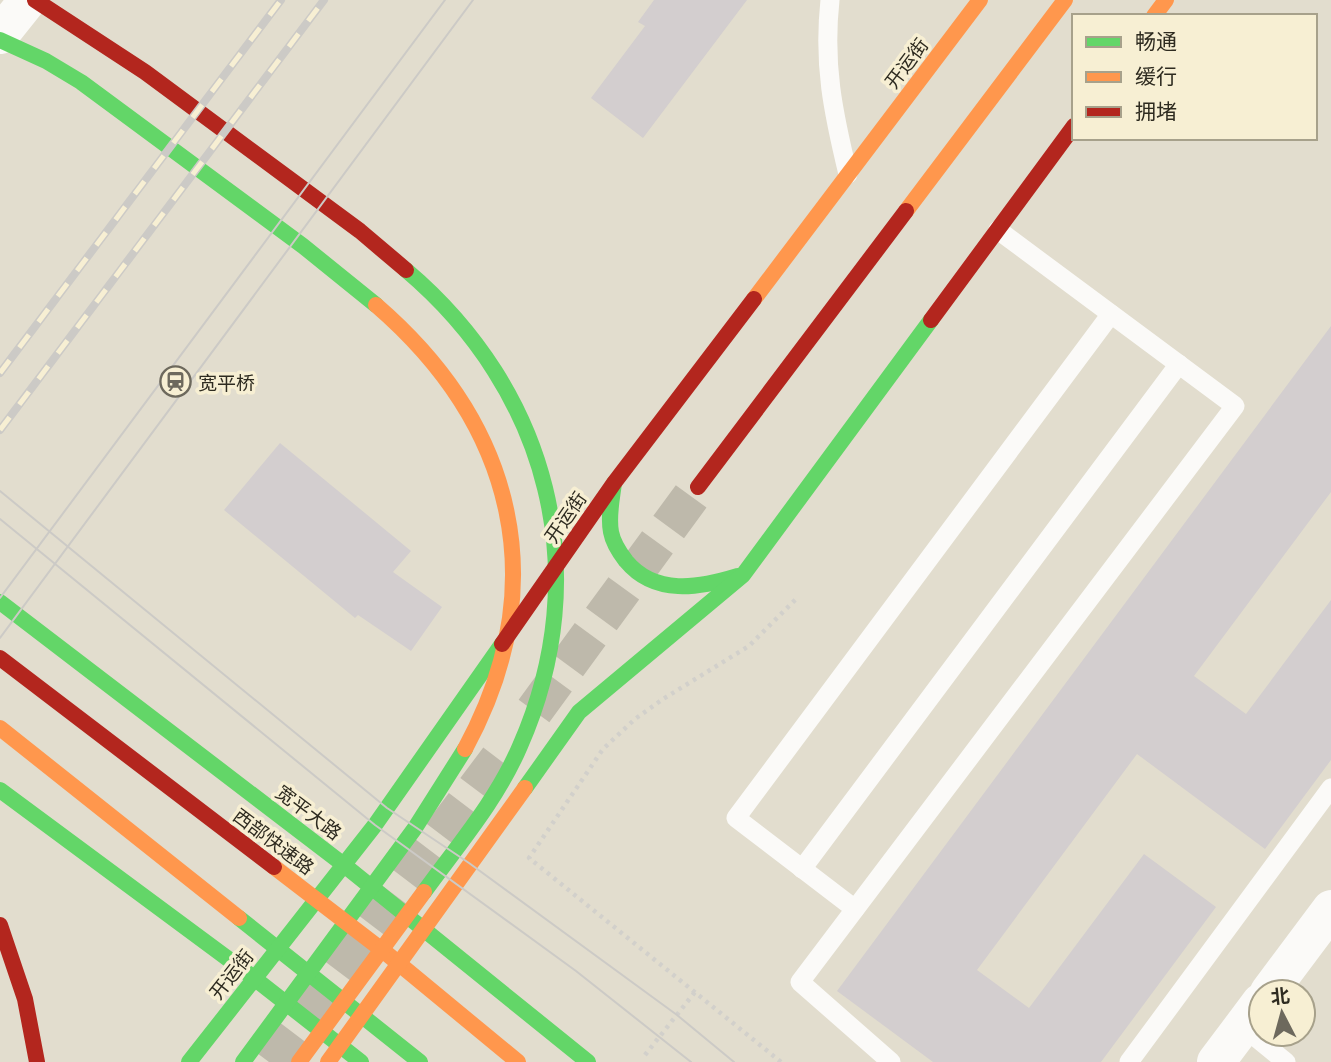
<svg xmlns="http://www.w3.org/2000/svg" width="1331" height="1062" font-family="Commissioner,'Noto Sans SC',sans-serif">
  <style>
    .building { fill: #d3cecf }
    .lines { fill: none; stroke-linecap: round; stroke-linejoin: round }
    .primary-tunnel { stroke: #beb9ab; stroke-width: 38; stroke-dasharray: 38 19; stroke-linecap: butt }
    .path { stroke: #d2d0cb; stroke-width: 4.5; stroke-dasharray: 3.5 5; stroke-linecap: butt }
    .lane { stroke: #fbfaf8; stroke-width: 19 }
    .street { stroke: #fbfaf8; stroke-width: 38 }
    .fast { stroke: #63d668; stroke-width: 16 }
    .slow { stroke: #ff974d; stroke-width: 16 }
    .jam { stroke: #b3261e; stroke-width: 16 }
    .tram { stroke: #cccac6; stroke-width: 2 }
    .rail-casing { stroke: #cccac6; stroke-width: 8 }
    .rail { stroke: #f7efd3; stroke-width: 5; stroke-dasharray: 16; stroke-linecap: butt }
    .labels { text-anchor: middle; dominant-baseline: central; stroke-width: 7; stroke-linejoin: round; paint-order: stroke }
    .street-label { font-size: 19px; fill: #2e2b20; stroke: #f7efd3 }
    .poi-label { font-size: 19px; fill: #2e2b20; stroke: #f7efd3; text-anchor: start }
  </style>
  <rect width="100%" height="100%" fill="#e2ddce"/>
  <!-- building -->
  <g class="building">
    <polygon points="654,0 747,0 643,138 591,98 645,26 638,22"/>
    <polygon points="1331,326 1331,492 1194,676 1246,714 1331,600 1331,760 1265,849 1137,754 977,970 1029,1008 1144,854 1216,907 1101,1062 933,1062 837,991"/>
    <polygon points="280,443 411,551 393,572 442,607 411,651 358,615 355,618 224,510"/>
  </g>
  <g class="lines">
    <!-- primary-tunnel -->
    <g class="primary-tunnel">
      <polyline points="534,711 698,487"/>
      <polyline points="269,1062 500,757"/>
    </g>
    <!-- path -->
    <g class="path">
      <polyline points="645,1055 695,992"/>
      <polyline points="781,1062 529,858 603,749 635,719 663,699 749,646 797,598"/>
    </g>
    <!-- lane -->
    <g class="lane">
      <path d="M830 0C823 64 833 112 848 174"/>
      <polyline points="802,869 1179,364"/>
      <polyline points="855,909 736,818 1111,314"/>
      <polyline points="1243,1027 1286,1062"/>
      <polyline points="891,1062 800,982 1235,406 998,230"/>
      <polyline points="1129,1062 1331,788"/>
    </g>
    <!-- street -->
    <g class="street">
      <polyline points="0,35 28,0"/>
      <polyline points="1269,992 1331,909"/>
      <polyline points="1216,1062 1261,1002"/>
    </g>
    <!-- fast -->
    <g class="fast">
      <polyline points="0,40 46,61 81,82 303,246 376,305"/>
      <path d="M406 270C549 391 596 573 520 746 497 800 458 845 424 892"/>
      <path d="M614 483C612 499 608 516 611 532 613 543 619 552 626 561 655 596 699 588 738 576"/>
      <polyline points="0,602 344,865 588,1062"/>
      <polyline points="525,788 579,712 743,575 931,320"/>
      <polyline points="0,790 254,978 361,1062"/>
      <polyline points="239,918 420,1062"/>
      <polyline points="189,1062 375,825 502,644"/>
      <polyline points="243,1062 415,828 465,749"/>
    </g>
    <!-- slow -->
    <g class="slow">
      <polyline points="1154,16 1166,0"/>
      <polyline points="906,211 1065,0"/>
      <polyline points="754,299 980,0"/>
      <path d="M376 305C516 426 554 585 465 749"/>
      <polyline points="0,728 239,918"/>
      <polyline points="274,867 386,953 518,1062"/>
      <polyline points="299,1062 424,892"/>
      <polyline points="328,1062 525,788"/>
    </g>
    <!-- jam -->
    <g class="jam">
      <polyline points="35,0 145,72 360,231 406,270"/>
      <polyline points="931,320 1074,126"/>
      <polyline points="698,487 906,211"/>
      <polyline points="502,644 614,483 754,299"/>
      <polyline points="0,658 274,867"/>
      <polyline points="0,925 25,999 37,1062"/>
    </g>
    <!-- tram -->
    <g class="tram">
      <polyline points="0,491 387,808 469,863 677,1015 734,1062"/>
      <polyline points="0,519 375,825 576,971 691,1062"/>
      <polyline points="0,598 445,0"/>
      <polyline points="0,638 473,0"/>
    </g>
    <defs>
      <g id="rail">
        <polyline points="0,373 281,0"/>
        <polyline points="0,430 324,0"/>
      </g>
    </defs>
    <!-- rail casing -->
    <use href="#rail" class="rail-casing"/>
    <!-- rail -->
    <use href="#rail" class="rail"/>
  </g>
  <!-- icons -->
  <defs>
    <symbol id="station-ring" viewBox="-11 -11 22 22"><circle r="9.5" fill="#f7efd3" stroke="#6d695d" stroke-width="1.5"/><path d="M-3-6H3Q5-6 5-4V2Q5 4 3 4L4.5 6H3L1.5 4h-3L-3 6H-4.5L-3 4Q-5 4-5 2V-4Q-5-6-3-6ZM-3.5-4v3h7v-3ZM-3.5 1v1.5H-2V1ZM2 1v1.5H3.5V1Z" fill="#6d695d"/></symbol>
  </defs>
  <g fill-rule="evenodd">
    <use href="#station-ring" x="158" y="364" width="35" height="35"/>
  </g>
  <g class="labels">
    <!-- street labels -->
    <g class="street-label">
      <text transform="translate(906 63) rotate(-53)">开运街</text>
      <text transform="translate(565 517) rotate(-55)">开运街</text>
      <text transform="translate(309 812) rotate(37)">宽平大路</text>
      <text transform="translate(274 841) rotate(37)">西部快速路</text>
      <text transform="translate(231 974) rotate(-52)">开运街</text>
    </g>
    <!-- poi labels -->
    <g class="poi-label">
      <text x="198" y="382">宽平桥</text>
    </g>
  </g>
  <!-- legend -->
  <rect x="1072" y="14" width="245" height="126" fill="#f7efd3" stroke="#a7a18b" stroke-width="2"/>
  <rect x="1086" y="37" width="35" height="10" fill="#63d668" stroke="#a7a18b" stroke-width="2"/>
  <text x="1135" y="49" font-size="21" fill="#2e2b20">畅通</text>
  <rect x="1086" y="72" width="35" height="10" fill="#ff974d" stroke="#a7a18b" stroke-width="2"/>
  <text x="1135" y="84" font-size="21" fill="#2e2b20">缓行</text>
  <rect x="1086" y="107" width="35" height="10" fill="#b3261e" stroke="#a7a18b" stroke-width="2"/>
  <text x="1135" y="119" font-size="21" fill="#2e2b20">拥堵</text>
  <!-- north arrow -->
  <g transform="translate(1282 1013) rotate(354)"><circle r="33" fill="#f7efd3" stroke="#a7a18b" stroke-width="2"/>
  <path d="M0-5L12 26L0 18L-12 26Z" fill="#6d695d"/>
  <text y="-10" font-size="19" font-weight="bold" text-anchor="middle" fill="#2e2b20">北</text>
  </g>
</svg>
